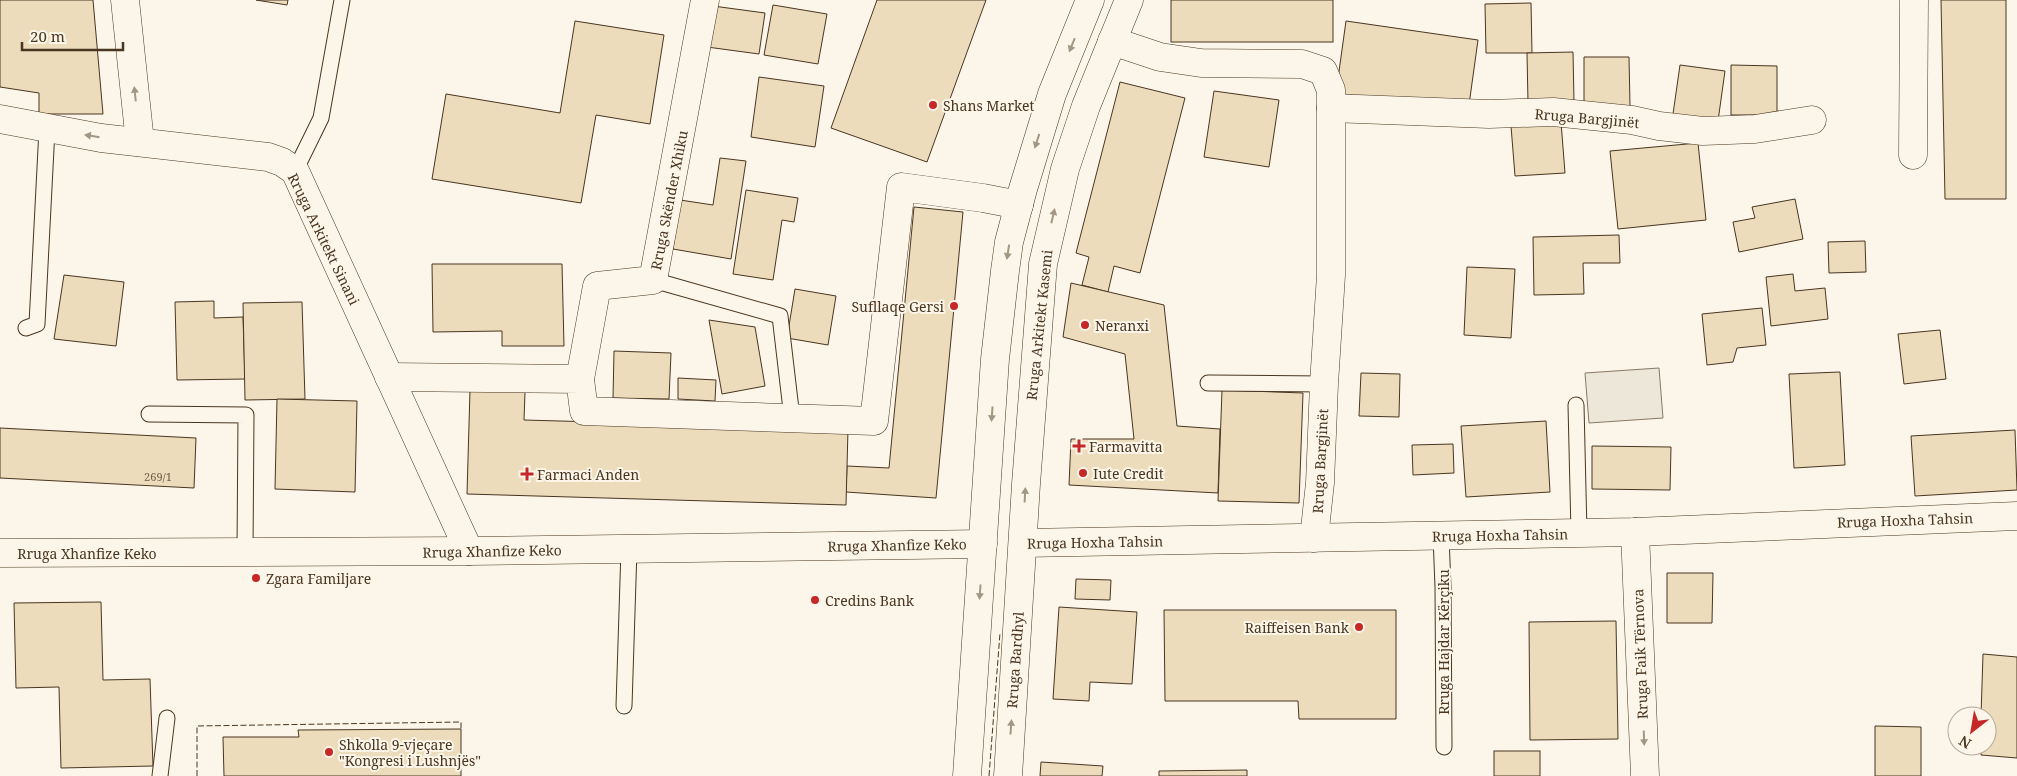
<svg xmlns="http://www.w3.org/2000/svg" width="2017" height="776" font-family="'Noto Serif',serif">
  <style>
    .parking { fill: #ede7d9; stroke: #887966 }
    .building { fill: #ecdcbc; stroke: #4a3520 }
    .lines { fill: none; stroke-linecap: round; stroke-linejoin: round }
    .lane-casing { stroke: #4a3520; stroke-width: 17 }
    .street-casing { stroke: #4a3520; stroke-width: 29 }
    .secondary-casing { stroke: #4a3520; stroke-width: 29 }
    .primary-casing { stroke: #4a3520; stroke-width: 29 }
    .lane { stroke: #fbf6e9; stroke-width: 15 }
    .street { stroke: #fbf6e9; stroke-width: 28 }
    .secondary { stroke: #fbf6e9; stroke-width: 28 }
    .primary { stroke: #fbf6e9; stroke-width: 28 }
    .fence { stroke: #4a3520; stroke-width: 1; stroke-dasharray: 6 2.5; stroke-linecap: butt }
    .oneway { fill: #a29684 }
    .poi-dot { fill: #c62828; stroke: #fbf6e9; stroke-width: 2 }
    .labels { text-anchor: middle; dominant-baseline: central; stroke-width: 4; stroke-linejoin: round; paint-order: stroke }
    .number-label { font-size: 11px; fill: #725f47 }
    .poi-label { font-size: 14px; fill: #4a3520; stroke: #fbf6e9; text-anchor: start }
    .street-label { font-size: 14px; fill: #4a3520; stroke: #fbf6e9 }
  </style>
  <rect width="100%" height="100%" fill="#fbf6e9"/>
  <!-- parking -->
  <polygon class="parking" points="1659,368 1663,418 1589,423 1585,373"/>
  <!-- building -->
  <g class="building">
    <polygon points="0,0 93,0 103,114 39,114 39,93 0,87"/>
    <polygon points="256,0 288,0 287,5"/>
    <polygon points="877,0 986,0 927,162 831,128"/>
    <rect x="1171" y="0" width="162" height="42"/>
    <polygon points="1941,0 2006,0 2006,199 1945,199"/>
    <polygon points="1531,3 1532,53 1486,53 1485,4"/>
    <polygon points="773,5 827,14 818,64 764,55"/>
    <polygon points="713,6 765,13 759,54 707,47"/>
    <polygon points="575,21 664,35 650,124 596,115 581,203 432,179 446,94 560,113"/>
    <polygon points="1346,21 1478,40 1468,112 1336,93"/>
    <polygon points="1573,52 1574,102 1528,103 1527,53"/>
    <polygon points="1584,57 1629,57 1630,106 1584,107"/>
    <polygon points="1680,65 1725,71 1718,121 1673,114"/>
    <polygon points="1731,65 1777,66 1777,115 1731,115"/>
    <polygon points="759,77 824,86 815,147 751,137"/>
    <polygon points="1120,82 1185,98 1140,273 1114,266 1108,292 1082,285 1089,257 1076,253"/>
    <polygon points="1214,91 1279,100 1269,167 1204,157"/>
    <polygon points="1561,122 1565,173 1515,176 1511,126"/>
    <polygon points="1698,143 1706,220 1618,229 1610,151"/>
    <polygon points="720,158 746,161 731,259 673,249 680,200 713,205"/>
    <polygon points="746,190 798,198 794,222 782,220 773,280 733,274"/>
    <polygon points="1795,199 1803,239 1739,252 1733,222 1755,218 1752,207"/>
    <polygon points="914,207 963,212 936,498 846,492 847,466 889,468"/>
    <polygon points="1619,235 1620,263 1583,263 1584,294 1534,295 1533,237"/>
    <polygon points="1865,241 1866,272 1829,273 1828,242"/>
    <polygon points="432,264 562,264 564,346 502,346 502,331 433,332"/>
    <polygon points="1467,267 1515,269 1511,338 1464,335"/>
    <polygon points="1793,274 1795,291 1825,288 1828,319 1771,326 1766,277"/>
    <polygon points="64,275 124,282 116,346 54,339"/>
    <polygon points="1071,283 1164,305 1177,426 1220,429 1218,493 1069,485 1071,439 1134,439 1125,354 1063,337"/>
    <polygon points="795,289 836,296 828,345 787,338"/>
    <polygon points="214,301 214,318 243,317 245,379 177,380 175,302"/>
    <polygon points="302,302 305,399 245,400 243,303"/>
    <polygon points="1762,308 1766,345 1737,348 1733,362 1707,365 1702,314"/>
    <polygon points="709,320 755,327 765,386 722,394"/>
    <polygon points="1940,330 1946,379 1904,384 1898,334"/>
    <polygon points="614,351 671,353 669,399 613,398"/>
    <polygon points="1840,372 1845,465 1794,468 1789,374"/>
    <polygon points="1361,373 1400,374 1399,417 1359,416"/>
    <polygon points="678,378 716,380 715,401 678,399"/>
    <polygon points="470,390 525,392 524,420 848,429 846,505 467,494"/>
    <polygon points="1222,390 1303,393 1299,503 1218,501"/>
    <polygon points="277,399 357,401 355,492 275,489"/>
    <polygon points="1546,421 1550,492 1466,497 1461,426"/>
    <polygon points="0,428 196,438 194,488 0,478"/>
    <polygon points="2015,430 2017,490 1915,496 1911,436"/>
    <polygon points="1453,444 1454,473 1413,475 1412,445"/>
    <polygon points="1592,446 1671,447 1670,490 1592,489"/>
    <polygon points="1667,573 1713,573 1712,623 1667,623"/>
    <polygon points="1076,579 1111,580 1110,600 1075,599"/>
    <polygon points="101,602 103,680 150,679 153,766 61,768 59,687 16,688 14,603"/>
    <polygon points="1059,607 1137,612 1132,684 1090,682 1089,701 1053,699"/>
    <polygon points="1164,610 1396,610 1396,719 1299,719 1298,701 1165,701"/>
    <polygon points="1616,621 1618,739 1530,740 1529,622"/>
    <polygon points="1983,654 2017,657 2017,758 1981,755 1981,746 1987,746 1987,716 1981,716"/>
    <polygon points="1875,726 1921,727 1921,776 1875,776"/>
    <polygon points="461,729 461,776 224,776 223,737 299,737 298,730"/>
    <rect x="1494" y="751" width="46" height="25"/>
    <polygon points="1041,762 1103,766 1102,776 1040,776"/>
    <polygon points="1247,770 1247,776 1159,776 1159,771"/>
  </g>
  <g class="lines">
    <defs>
      <g id="lane">
        <polyline points="295,171 321,118 342,0"/>
        <polyline points="653,280 780,316 792,418"/>
        <polyline points="26,328 37,324 47,129"/>
        <polyline points="1208,383 1324,384"/>
        <polyline points="1576,405 1579,533"/>
        <polyline points="149,414 246,415 245,552"/>
        <polyline points="1441,536 1443,587 1444,747"/>
        <polyline points="624,706 629,549"/>
        <polyline points="160,776 167,718"/>
      </g>
      <g id="street">
        <polyline points="125,0 140,142"/>
        <polyline points="1112,41 1160,57 1201,63 1302,64 1323,71 1331,90 1331,275 1324,384 1320,483 1314,538"/>
        <polyline points="1331,108 1489,114 1553,112 1632,120 1659,126 1703,131 1755,129 1812,120"/>
        <polyline points="0,119 101,138 268,157 282,162 295,171 469,551"/>
        <polyline points="1913,155 1914,0"/>
        <polyline points="389,377 580,379 584,411 874,421 901,187 983,198 1019,205"/>
        <polyline points="580,379 597,286 653,280 705,0"/>
        <polyline points="1635,532 1645,776"/>
      </g>
      <g id="secondary">
        <polyline points="1023,543 1635,532 2017,516"/>
        <polyline points="0,553 469,551 983,544"/>
      </g>
      <g id="primary">
        <polyline points="967,776 995,359 1005,271 1009,242 1023,189 1052,94 1090,0"/>
        <polyline points="1008,776 1026,484 1043,264 1065,169 1086,106 1129,0"/>
      </g>
    </defs>
    <!-- lane casing -->
    <use href="#lane" class="lane-casing"/>
    <!-- street casing -->
    <use href="#street" class="street-casing"/>
    <!-- secondary casing -->
    <use href="#secondary" class="secondary-casing"/>
    <!-- primary casing -->
    <use href="#primary" class="primary-casing"/>
    <!-- lane -->
    <use href="#lane" class="lane"/>
    <!-- street -->
    <use href="#street" class="street"/>
    <!-- secondary -->
    <use href="#secondary" class="secondary"/>
    <!-- primary -->
    <use href="#primary" class="primary"/>
    <!-- fence -->
    <g class="fence">
      <polyline points="197,776 197,726 461,722 461,731"/>
      <polyline points="989,776 1000,633"/>
    </g>
  </g>
  <!-- one-way arrows -->
  <defs><path id="oneway-solid" d="M-6-.8H1V-3.2L6.5 0L1 3.2V.8H-6Z" transform="scale(1.25)"/></defs>
  <g class="oneway">
    <use href="#oneway-solid" transform="translate(1072 45) rotate(112)"/>
    <use href="#oneway-solid" transform="translate(135 94) rotate(-96)"/>
    <use href="#oneway-solid" transform="translate(92 136) rotate(-171)"/>
    <use href="#oneway-solid" transform="translate(1037 141) rotate(108)"/>
    <use href="#oneway-solid" transform="translate(1053 216) rotate(-77)"/>
    <use href="#oneway-solid" transform="translate(1008 252) rotate(99)"/>
    <use href="#oneway-solid" transform="translate(992 414) rotate(94)"/>
    <use href="#oneway-solid" transform="translate(1025 495) rotate(-87)"/>
    <use href="#oneway-solid" transform="translate(980 592) rotate(94)"/>
    <use href="#oneway-solid" transform="translate(1011 727) rotate(-86)"/>
    <use href="#oneway-solid" transform="translate(1644 738) rotate(88)"/>
  </g>
  <!-- markers -->
  <g class="poi-dot">
    <circle cx="933" cy="105" r="5"/>
    <circle cx="954" cy="306" r="5"/>
    <circle cx="1085" cy="325" r="5"/>
    <path d="M1076.5 438.5h5v5h5v5h-5v5h-5v-5h-5v-5h5z"/>
    <circle cx="1083" cy="473" r="5"/>
    <path d="M524.5 466.5h5v5h5v5h-5v5h-5v-5h-5v-5h5z"/>
    <circle cx="256" cy="578" r="5"/>
    <circle cx="815" cy="600" r="5"/>
    <circle cx="1359" cy="627" r="5"/>
    <circle cx="329" cy="752" r="5"/>
  </g>
  <g class="labels">
    <!-- number labels -->
    <g class="number-label">
      <text x="158" y="476">269/1</text>
    </g>
    <!-- poi labels -->
    <g class="poi-label">
      <text x="943" y="105">Shans Market</text>
      <text x="944" y="306" text-anchor="end">Sufllaqe Gersi</text>
      <text x="1095" y="325">Neranxi</text>
      <text x="1089" y="446">Farmavitta</text>
      <text x="1093" y="473">Iute Credit</text>
      <text x="537" y="474">Farmaci Anden</text>
      <text x="266" y="578">Zgara Familjare</text>
      <text x="825" y="600">Credins Bank</text>
      <text x="1349" y="627" text-anchor="end">Raiffeisen Bank</text>
      <text x="339" y="744">Shkolla 9-vjeçare<tspan x="339" dy="16">"Kongresi i Lushnjës"</tspan></text>
    </g>
    <!-- street labels -->
    <g class="street-label">
      <text transform="translate(1587 118) rotate(5)">Rruga Bargjinët</text>
      <text transform="translate(669 200) rotate(-79)">Rruga Skënder Xhiku</text>
      <text transform="translate(324 239) rotate(64)">Rruga Arkitekt Sinani</text>
      <text transform="translate(1039 325) rotate(-84)">Rruga Arkitekt Kasemi</text>
      <text transform="translate(1320 461) rotate(-87)">Rruga Bargjinët</text>
      <text transform="translate(1905 520) rotate(-2)">Rruga Hoxha Tahsin</text>
      <text transform="translate(1500 535) rotate(-1)">Rruga Hoxha Tahsin</text>
      <text transform="translate(1095 542) rotate(-1)">Rruga Hoxha Tahsin</text>
      <text transform="translate(897 545) rotate(-1)">Rruga Xhanfize Keko</text>
      <text transform="translate(492 551) rotate(-1)">Rruga Xhanfize Keko</text>
      <text x="87" y="553">Rruga Xhanfize Keko</text>
      <text transform="translate(1443 642) rotate(-90)">Rruga Hajdar Kërçiku</text>
      <text transform="translate(1640 654) rotate(-92)">Rruga Faik Tërnova</text>
      <text transform="translate(1015 660) rotate(-86)">Rruga Bardhyl</text>
    </g>
  </g>
  <!-- north arrow -->
  <g transform="translate(1972 731) rotate(211)"><circle r="24" fill="#fbf6e9" stroke="#b4a999"/>
  <path d="M0-4L9 19L0 12L-9 19Z" fill="#c62828"/>
  <text y="-8" font-size="14" font-weight="bold" text-anchor="middle" fill="#4a3520">N</text>
  </g>
  <!-- scale -->
  <path d="M22 42v8h101v-8" fill="none" stroke="#4a3520" stroke-width="2.5"/>
  <text x="30" y="42" font-size="15" fill="#4a3520" stroke="#fbf6e9" stroke-width="4" paint-order="stroke">20 m</text>
</svg>
